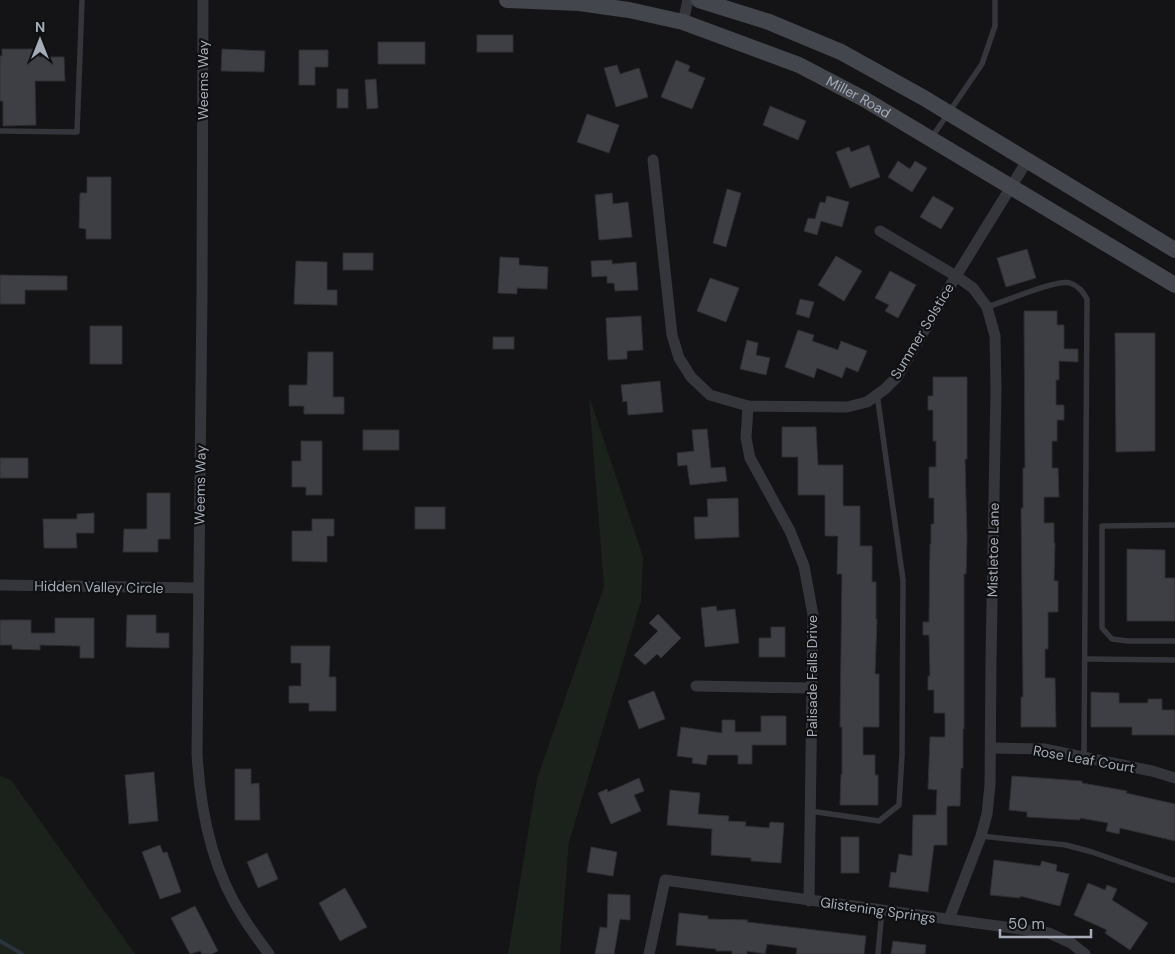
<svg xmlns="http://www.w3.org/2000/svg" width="1175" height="954" font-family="'DM Sans',sans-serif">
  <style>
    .green { fill: #1a221b }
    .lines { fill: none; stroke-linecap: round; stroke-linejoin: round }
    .stream { stroke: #29343c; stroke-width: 4 }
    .building { fill: #3e3f44; stroke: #2e2e33 }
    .lane { stroke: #35363c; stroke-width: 5.5 }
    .street { stroke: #35363c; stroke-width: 11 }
    .secondary { stroke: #43464c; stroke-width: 16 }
    .labels { text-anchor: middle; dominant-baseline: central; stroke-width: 4.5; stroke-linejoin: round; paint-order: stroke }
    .street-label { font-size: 14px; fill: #a5acb8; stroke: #0f1012 }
  </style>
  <rect width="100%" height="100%" fill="#141417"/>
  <!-- green -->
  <g class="green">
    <polygon points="589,396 643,557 641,601 569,842 560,954 508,954 537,779 604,587"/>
    <polygon points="0,776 11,780 135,954 0,954"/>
  </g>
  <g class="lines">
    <!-- stream -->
    <polyline class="stream" points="0,941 22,954"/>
  </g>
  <!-- building -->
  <g class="building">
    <rect x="477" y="35" width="36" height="17"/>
    <rect x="378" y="42" width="47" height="22"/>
    <polygon points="2,49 39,49 39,57 64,57 65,81 35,81 36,125 3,126 3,101 0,101 0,56 2,56"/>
    <polygon points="222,49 265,51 264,72 221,71"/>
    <polygon points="299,50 328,50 328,67 315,67 315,85 299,85"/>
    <polygon points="676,60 690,66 688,71 705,78 692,109 661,97"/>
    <polygon points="617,65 620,74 639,68 648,97 616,107 604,68"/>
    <polygon points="376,79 378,108 367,109 365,80"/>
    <rect x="337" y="89" width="11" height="19"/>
    <polygon points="770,106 806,121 798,140 763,125"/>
    <polygon points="587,114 619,125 609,153 577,142"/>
    <polygon points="869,145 880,177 850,188 836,152 849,147 851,152"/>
    <polygon points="898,161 910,169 915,161 927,168 912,192 888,177"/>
    <polygon points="87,177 111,177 111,239 86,239 86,229 79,228 80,193 87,193"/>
    <polygon points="727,189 741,193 726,247 713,243"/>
    <polygon points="612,193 613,204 628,202 632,237 599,240 595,195"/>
    <polygon points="827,196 849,202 842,227 821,221 817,235 804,231 808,218 815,219 820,202 825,203"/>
    <polygon points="933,196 954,208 941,229 920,217"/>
    <polygon points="1027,249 1036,278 1006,287 997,258"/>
    <rect x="343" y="253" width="30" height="17"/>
    <polygon points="836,256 862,271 844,301 818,285"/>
    <polygon points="500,257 519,258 519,265 548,267 547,289 517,288 517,294 498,293"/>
    <polygon points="612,260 612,264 636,262 638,290 615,291 614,283 607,283 607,276 592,277 591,261"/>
    <polygon points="296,261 327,262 327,290 337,290 337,305 294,304"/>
    <polygon points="890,271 916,285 898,318 885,311 889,305 875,298"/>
    <polygon points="0,275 67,276 67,290 25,290 25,304 0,304"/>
    <polygon points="710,278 739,288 726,322 697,311"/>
    <polygon points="800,299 814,302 809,318 796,314"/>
    <polygon points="1024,311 1057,311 1057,325 1064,325 1064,349 1078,349 1078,362 1059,361 1059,380 1056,380 1056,405 1064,405 1064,420 1057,420 1057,441 1052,441 1052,468 1058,468 1059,497 1044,497 1044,523 1054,523 1054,543 1055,543 1054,581 1058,581 1058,612 1048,612 1048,649 1045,649 1045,678 1055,678 1056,727 1021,727 1021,697 1023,697 1021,508 1023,508 1023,468 1025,468"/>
    <polygon points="641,316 643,350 627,351 627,359 608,360 606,318"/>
    <rect x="90" y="326" width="32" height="38"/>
    <polygon points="798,330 814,335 812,341 838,350 841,341 867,351 858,372 846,367 842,378 817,368 814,378 785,367"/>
    <polygon points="1115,333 1155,333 1155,451 1116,452"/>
    <rect x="493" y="337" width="21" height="12"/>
    <polygon points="747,340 758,343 756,355 770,358 766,375 740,369"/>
    <polygon points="308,352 333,352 333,397 344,397 344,414 304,414 304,406 289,406 289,385 307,385"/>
    <polygon points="933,377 967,377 967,459 965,459 967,538 966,574 964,574 964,729 963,729 963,768 961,768 960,806 947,806 947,845 934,845 928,892 889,887 891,872 896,873 899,854 912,856 913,815 936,815 937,790 928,789 930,737 945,737 945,713 934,713 934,690 928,690 928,676 930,676 929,635 923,635 923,622 929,622 930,544 931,544 931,524 934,524 934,498 929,498 929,467 936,467 936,441 933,441 933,410 928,410 928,396 933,396"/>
    <polygon points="660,381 663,412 628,415 627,401 623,402 621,385"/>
    <polygon points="782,427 816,427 818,465 843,465 843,506 860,506 860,546 872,546 872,582 876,582 876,619 877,619 875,674 879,674 879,727 863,727 863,755 875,755 875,775 878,775 878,805 840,805 841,774 842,774 842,727 840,727 842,574 837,574 838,536 825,536 825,495 798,495 798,457 782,457"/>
    <polygon points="707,429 711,468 725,467 727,481 690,485 687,465 678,466 677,453 694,451 692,430"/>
    <rect x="363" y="430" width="36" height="20"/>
    <polygon points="301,441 322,441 322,495 306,495 306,487 292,487 292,461 301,461"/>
    <rect x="0" y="458" width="28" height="20"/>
    <polygon points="147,493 170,493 170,539 158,539 158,552 123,552 124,529 147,529"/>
    <polygon points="738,498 739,537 695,539 694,517 708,517 707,499"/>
    <rect x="415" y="507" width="30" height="22"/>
    <polygon points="94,513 94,533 76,533 77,548 44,548 43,519 77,519 77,514"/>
    <polygon points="312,519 334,519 334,536 327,536 327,562 292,561 292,531 312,531"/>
    <polygon points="1127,549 1165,550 1165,578 1175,578 1175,621 1127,621"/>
    <polygon points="716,606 717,611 735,609 739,643 705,647 701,608"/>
    <polygon points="658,614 681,638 661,658 657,654 645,665 634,655 658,631 649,623"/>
    <polygon points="127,615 156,615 156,633 169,633 169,648 126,647"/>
    <polygon points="55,618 94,618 94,658 80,658 80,646 40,645 40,650 12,649 12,645 0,645 0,620 31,620 31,633 55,633"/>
    <polygon points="771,627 785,627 785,657 759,657 759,638 771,638"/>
    <polygon points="291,646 330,646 329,677 336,677 336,711 309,711 309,703 289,703 289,686 301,686 301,663 291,663"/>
    <polygon points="654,691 665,719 639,729 628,701"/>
    <polygon points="1091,692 1119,693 1119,703 1148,703 1148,699 1162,699 1162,710 1175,710 1175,735 1132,735 1132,727 1091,727"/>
    <polygon points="761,716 786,716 786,745 752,745 752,764 738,764 738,755 708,755 706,765 692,763 693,758 677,756 681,727 722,733 722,720 735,720 735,732 761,732"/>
    <polygon points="235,769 251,769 251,784 259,783 260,820 235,820"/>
    <polygon points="154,772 158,821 129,824 125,775"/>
    <polygon points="1012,776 1082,781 1082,783 1127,791 1126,793 1175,804 1175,841 1120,828 1119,834 1106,831 1108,823 1080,818 1080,820 1027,817 1027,812 1009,810"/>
    <polygon points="639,778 644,791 634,795 641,811 611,824 598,793 607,789 608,792"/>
    <polygon points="670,790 700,793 698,814 729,816 728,821 746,822 745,826 769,828 770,822 784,823 781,863 751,861 751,858 711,855 712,829 667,825"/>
    <rect x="841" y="837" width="18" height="36"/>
    <polygon points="160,845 163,853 167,852 181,892 160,899 142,852"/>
    <polygon points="591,847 617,852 613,876 587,872"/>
    <polygon points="267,853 278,879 258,888 247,862"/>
    <polygon points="994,860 1040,866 1042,861 1057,865 1056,871 1069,874 1060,906 1020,896 1020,898 990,895"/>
    <polygon points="1088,883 1105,890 1107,885 1117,889 1112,900 1148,923 1130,950 1105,933 1107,930 1074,915"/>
    <polygon points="345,888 367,927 340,941 319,903"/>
    <polygon points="608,894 630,895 630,920 620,919 614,954 595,954 600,927 607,928"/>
    <polygon points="195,906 218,951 212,954 202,954 200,951 190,954 171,918"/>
    <polygon points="679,913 708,916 708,919 748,920 747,922 866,936 864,954 796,954 797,948 767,944 765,954 747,951 747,954 732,954 732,951 716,951 716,949 676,945"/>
    <polygon points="893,941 926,945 925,954 891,954"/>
  </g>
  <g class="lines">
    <!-- lane -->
    <g class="lane">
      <polyline points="0,131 77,132 82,0"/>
      <polyline points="932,137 982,64 995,26 995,0"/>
      <path d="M987 307C1004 302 1056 279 1070 283 1079 286 1083 292 1087 299L1084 758"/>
      <polyline points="1175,525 1102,526 1102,628 1112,639 1128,641 1175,641"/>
      <polyline points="1085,659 1175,660"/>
      <polyline points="810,811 879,821 899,805 902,755 903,580 877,394"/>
      <polyline points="981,836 1066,845 1092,852 1172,880 1175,880"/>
      <polyline points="878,954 882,910"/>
    </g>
    <!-- street -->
    <g class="street">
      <path d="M203 0 202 295 197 753C200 810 211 868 243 917 251 930 260 942 269 954"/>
      <polyline points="683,22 688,0"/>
      <polyline points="653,160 672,335 679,358 691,377 710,395 748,406 847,407 867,402 885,389 897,377 956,276 1027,161"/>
      <polyline points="880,231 956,276 973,288 987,307 995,336 996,389 991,660 990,785 987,814 981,836 949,919"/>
      <polyline points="748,406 746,438 750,458 790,531 804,566 813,615 809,901"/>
      <polyline points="0,585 198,588"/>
      <polyline points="696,686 812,688"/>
      <polyline points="991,748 1044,749 1152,771 1175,778"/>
      <polyline points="649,954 665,880 1049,933 1071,943 1085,954"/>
    </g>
    <!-- secondary -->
    <g class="secondary">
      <path id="s1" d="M507 0 579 3 629 10 683 22 799 65 864 99 1175 285"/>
      <polyline points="699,0 769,22 841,52 924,98 1175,250"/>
    </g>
  </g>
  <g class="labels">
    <!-- street labels -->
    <g class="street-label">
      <text transform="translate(203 80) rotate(-90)">Weems Way</text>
      <text stroke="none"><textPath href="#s1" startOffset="369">Miller Road</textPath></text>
      <text transform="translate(922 331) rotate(-59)">Summer Solstice</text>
      <text transform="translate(200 485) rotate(-89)">Weems Way</text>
      <text transform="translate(993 550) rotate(-89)">Mistletoe Lane</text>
      <text transform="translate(99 587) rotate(1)">Hidden Valley Circle</text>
      <text transform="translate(812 676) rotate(-90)">Palisade Falls Drive</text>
      <text transform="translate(1084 759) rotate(10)">Rose Leaf Court</text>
      <text transform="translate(878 910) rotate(8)">Glistening Springs</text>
    </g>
  </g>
  <!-- north arrow -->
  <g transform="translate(40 40)" stroke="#0f1012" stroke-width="4" paint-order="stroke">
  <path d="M0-4L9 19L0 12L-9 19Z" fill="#a5acb8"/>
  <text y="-8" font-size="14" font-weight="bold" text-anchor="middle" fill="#a5acb8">N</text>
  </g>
  <!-- scale -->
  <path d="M1000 929v8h91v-8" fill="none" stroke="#a5acb8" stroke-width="2.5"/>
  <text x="1008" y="929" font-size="15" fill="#a5acb8" stroke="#0f1012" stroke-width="4" paint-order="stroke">50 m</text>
</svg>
